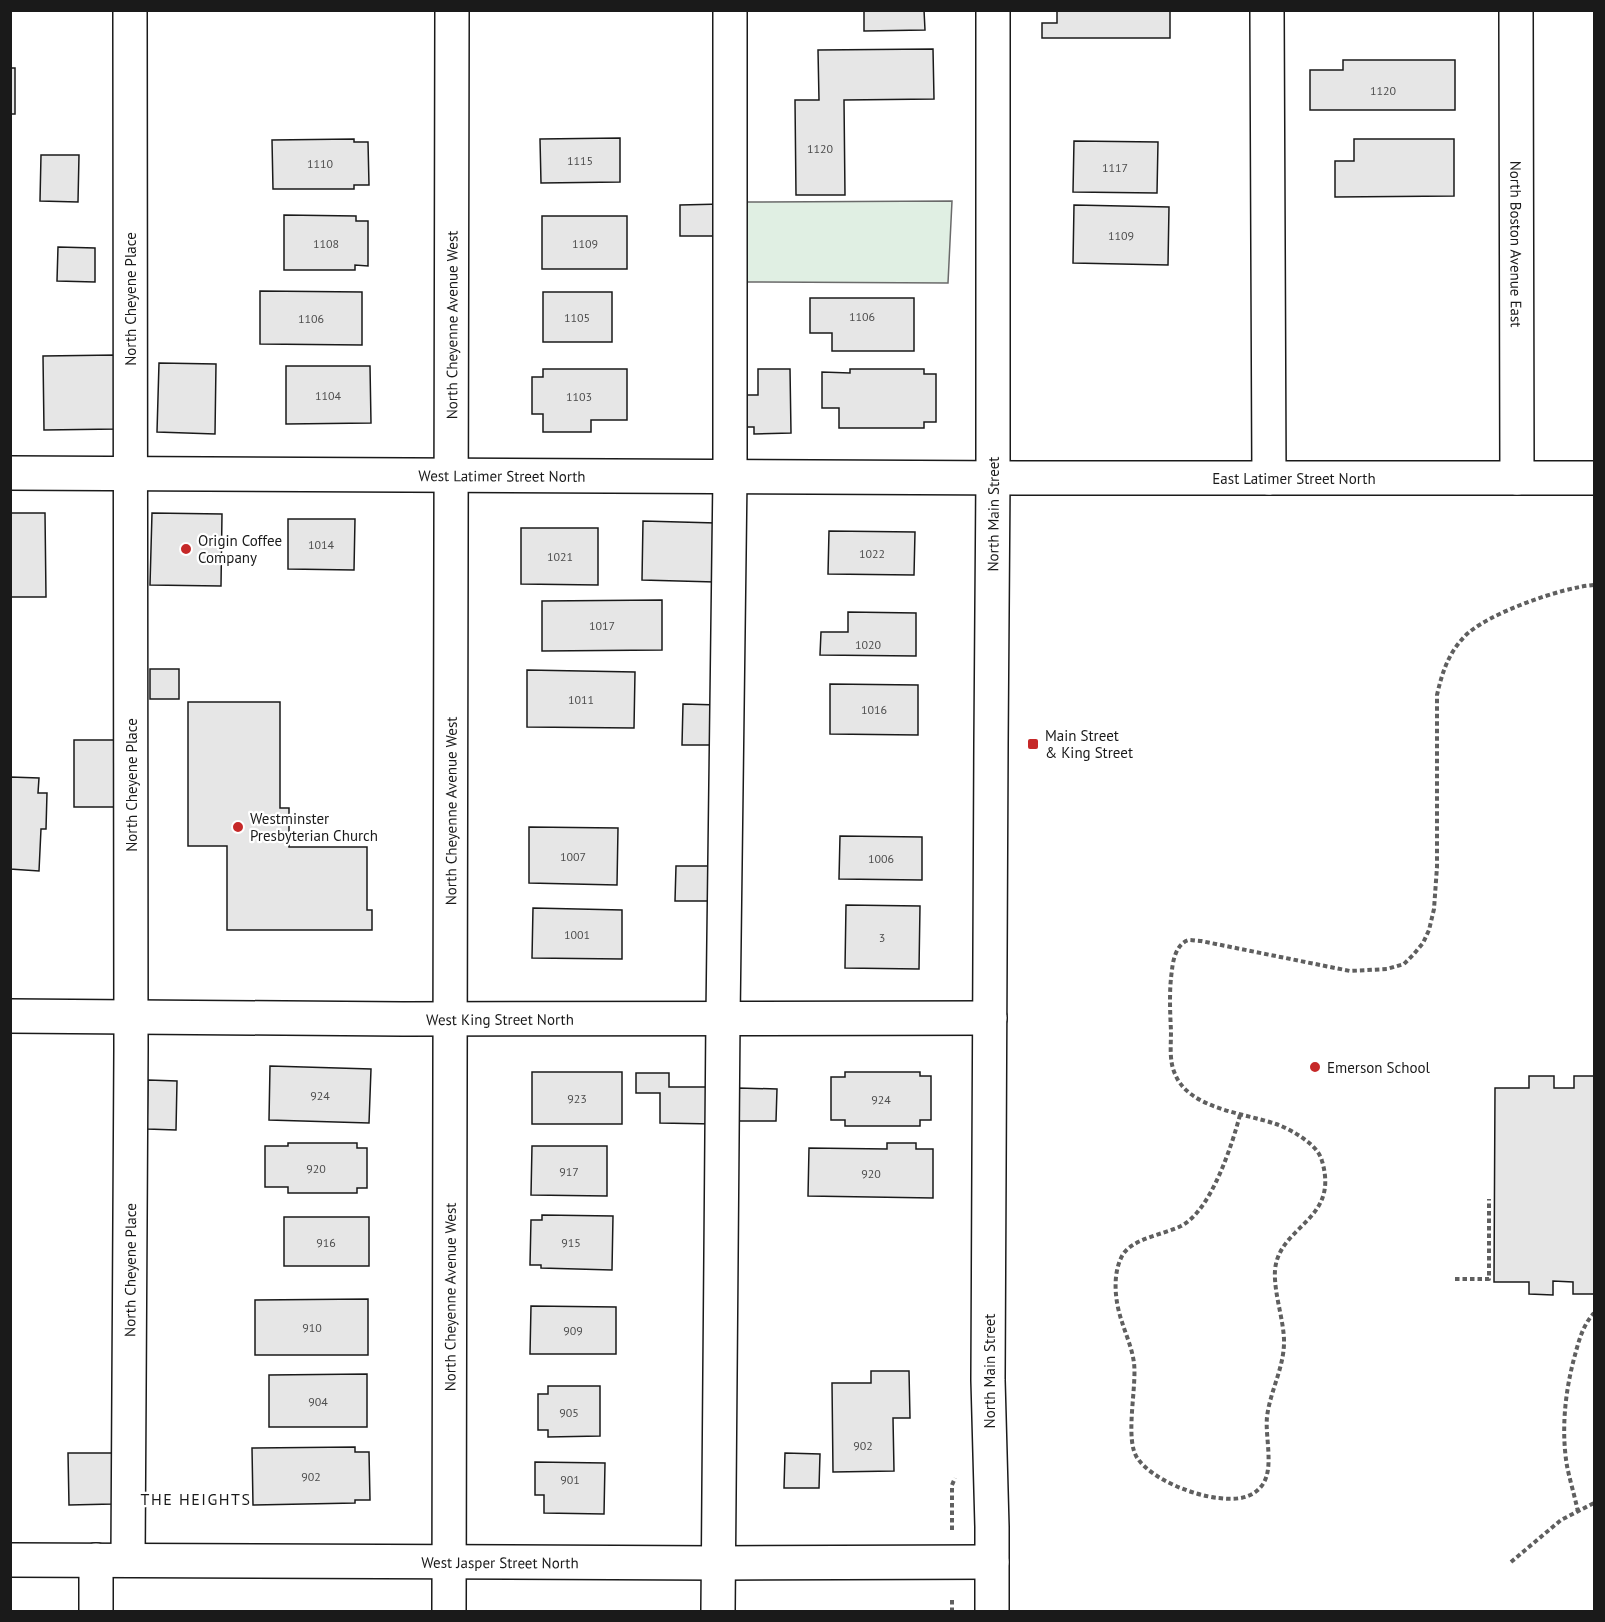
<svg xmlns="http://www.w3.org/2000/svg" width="1605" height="1622" font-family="'PT Sans',sans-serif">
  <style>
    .green { fill: #e0efe3; stroke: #6a6a6a; stroke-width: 1.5 }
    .building { fill: #e6e6e6; stroke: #1a1a1a; stroke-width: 1.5 }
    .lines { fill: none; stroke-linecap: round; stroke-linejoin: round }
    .minor-casing { stroke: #1a1a1a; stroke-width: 36 }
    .path { stroke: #5f5f5f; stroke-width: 4; stroke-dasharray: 4.5 3; stroke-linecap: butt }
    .minor { stroke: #fff; stroke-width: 33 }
    .poi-dot { fill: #c62828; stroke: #fff; stroke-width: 2 }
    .labels { text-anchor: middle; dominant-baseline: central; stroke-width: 4.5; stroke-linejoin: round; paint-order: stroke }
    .number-label { font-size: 12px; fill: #4d4d4d }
    .street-label { font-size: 15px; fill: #1a1a1a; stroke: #fff }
    .poi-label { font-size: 15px; fill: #1a1a1a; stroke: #fff; text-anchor: start }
    .neighbourhood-label { font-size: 16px; letter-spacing: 1.5px; fill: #1a1a1a; stroke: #fff }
  </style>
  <rect width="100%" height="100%" fill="#fff"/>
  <!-- green -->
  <polygon class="green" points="952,201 948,283 740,282 745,202"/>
  <!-- building -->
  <g class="building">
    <polygon points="864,10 924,10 925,30 864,31"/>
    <polygon points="1057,10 1170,10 1170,38 1042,38 1042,23 1057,23"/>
    <polygon points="933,49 934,99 844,100 845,195 796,195 795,100 819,100 818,50"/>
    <polygon points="1343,60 1455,60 1455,110 1310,110 1310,70 1343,70"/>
    <rect x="10" y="68" width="5" height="46"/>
    <polygon points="620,138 620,182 541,183 540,139"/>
    <polygon points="354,139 354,142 368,142 369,185 354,185 354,189 273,189 272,140"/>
    <polygon points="1354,139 1454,139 1454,196 1335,197 1335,161 1354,161"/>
    <polygon points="1074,141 1158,142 1157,193 1073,192"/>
    <polygon points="41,155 79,155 78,202 40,201"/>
    <polygon points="722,204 722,236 680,236 680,205"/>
    <polygon points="1074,205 1169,207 1168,265 1073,263"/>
    <polygon points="284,215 356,216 356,221 368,221 368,266 355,265 355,270 284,270"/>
    <rect x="542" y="216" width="85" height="53"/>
    <polygon points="58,247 95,248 95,282 57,281"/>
    <polygon points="260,291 362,292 362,345 260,344"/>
    <rect x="543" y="292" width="69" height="50"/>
    <polygon points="810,298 914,298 914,351 832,351 832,333 810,333"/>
    <polygon points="116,355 117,429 44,430 43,356"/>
    <polygon points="159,363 216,364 215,434 157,432"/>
    <polygon points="286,366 370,366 371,423 286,424"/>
    <polygon points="543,369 627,369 627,420 591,420 591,432 543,432 543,414 532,414 532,377 543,377"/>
    <polygon points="758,369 790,369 791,433 754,434 754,427 743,427 742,395 758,395"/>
    <polygon points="850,369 924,369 924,374 936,374 936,422 924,422 924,428 839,428 839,408 822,408 822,372 850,373"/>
    <polygon points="10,513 45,513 46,597 10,597"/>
    <polygon points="152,513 222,514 221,586 150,585"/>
    <polygon points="288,519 355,519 354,570 288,569"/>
    <polygon points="643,521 716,523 715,582 642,580"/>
    <polygon points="521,528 598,528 598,585 521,584"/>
    <polygon points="829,531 915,532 914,575 828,574"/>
    <polygon points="662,600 662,650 542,651 542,601"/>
    <polygon points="848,612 916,613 916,656 820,655 821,632 848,632"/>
    <rect x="150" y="669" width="29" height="30"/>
    <polygon points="527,670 635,672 634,728 527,727"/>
    <polygon points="830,684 918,685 918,735 830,734"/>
    <polygon points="188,702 280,702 280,808 289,808 289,847 367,847 367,910 372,910 372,930 227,930 227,846 188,846"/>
    <polygon points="683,704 719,705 718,745 682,745"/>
    <rect x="74" y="740" width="52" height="67"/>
    <polygon points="10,777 39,778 38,793 47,793 46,829 41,829 39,871 10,869"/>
    <polygon points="529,827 618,828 617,885 529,883"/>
    <polygon points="840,836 922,837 922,880 839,879"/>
    <polygon points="676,866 716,866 716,901 675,901"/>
    <polygon points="846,905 920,906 919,969 845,968"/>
    <polygon points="533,908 622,910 622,959 532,958"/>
    <polygon points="270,1066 371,1069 369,1123 269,1120"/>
    <rect x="532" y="1072" width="90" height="52"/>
    <polygon points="845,1072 920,1072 920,1076 931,1076 931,1120 920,1120 920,1126 845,1126 845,1120 831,1120 831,1077 845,1077"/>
    <polygon points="636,1073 669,1073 669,1087 714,1087 714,1124 660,1123 660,1093 636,1093"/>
    <polygon points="1529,1076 1554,1076 1554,1088 1574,1088 1574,1076 1594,1076 1594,1294 1573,1294 1573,1282 1553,1281 1553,1295 1529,1294 1529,1282 1494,1282 1495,1088 1529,1088"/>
    <polygon points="148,1080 177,1081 176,1130 147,1129"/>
    <polygon points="738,1088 777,1089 776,1121 737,1121"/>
    <polygon points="288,1143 357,1143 357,1148 367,1148 367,1188 357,1188 357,1193 288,1193 288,1187 265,1187 265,1146 288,1146"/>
    <polygon points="887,1143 916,1143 916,1149 933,1149 933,1198 808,1196 809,1148 887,1149"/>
    <polygon points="532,1146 607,1146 607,1196 531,1195"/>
    <polygon points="542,1215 613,1216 612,1270 541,1268 541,1265 530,1265 531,1220 542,1220"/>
    <rect x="284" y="1217" width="85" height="49"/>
    <polygon points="368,1299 368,1355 255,1355 255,1300"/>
    <polygon points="531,1306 616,1307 616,1354 530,1354"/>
    <polygon points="871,1371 909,1371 910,1418 893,1418 894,1471 833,1472 832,1383 871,1383"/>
    <polygon points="367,1374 367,1427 269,1427 269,1375"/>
    <polygon points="548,1386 600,1386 600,1436 548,1437 548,1430 538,1430 538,1394 548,1394"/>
    <polygon points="355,1447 355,1452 369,1452 370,1500 355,1500 355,1503 253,1505 252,1448"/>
    <polygon points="68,1453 113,1453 113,1504 69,1505"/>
    <polygon points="785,1453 820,1454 819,1488 784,1488"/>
    <polygon points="535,1462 605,1463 604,1514 544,1513 544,1495 535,1495"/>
  </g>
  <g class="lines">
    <defs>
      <g id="minor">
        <polyline points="1267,10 1269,478"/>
        <path id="s1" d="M1516 10 1517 478"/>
        <path id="s2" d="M10 473 1038 478H1594"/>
        <path id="s3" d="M10 1016 403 1019 990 1018"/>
        <path id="s4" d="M10 1560 718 1563 992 1562"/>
        <path id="s5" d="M128 1560 131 1050 130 10"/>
        <polyline points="96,1612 96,1560"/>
        <path id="s6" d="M449 1612 452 10"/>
        <polyline points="718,1612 723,1018 730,476 730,10"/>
        <path id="s7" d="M992 1612V1527L988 1380 991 744 993 478V10"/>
      </g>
    </defs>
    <!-- minor casing -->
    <use href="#minor" class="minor-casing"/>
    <!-- path -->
    <g class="path">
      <path d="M1240 1115C1232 1145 1211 1211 1181 1226 1163 1235 1132 1238 1122 1256 1112 1275 1115 1302 1122 1322 1126 1335 1132 1348 1134 1363 1137 1388 1124 1441 1138 1459 1153 1480 1195 1496 1219 1498 1236 1500 1253 1499 1263 1484 1274 1467 1265 1437 1267 1417 1270 1391 1285 1366 1284 1339 1283 1319 1276 1299 1275 1279 1271 1225 1341 1225 1322 1161 1320 1153 1314 1147 1308 1142 1298 1134 1287 1128 1276 1124 1244 1113 1189 1109 1175 1074 1169 1061 1171 1045 1171 1031 1170 1011 1169 990 1172 970 1173 959 1177 943 1189 940 1193 940 1197 941 1201 941L1350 971 1387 969 1404 964 1413 955 1423 943 1429 930 1434 909 1437 867V695C1442 673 1448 654 1464 637 1485 614 1563 587 1594 585"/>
      <polyline points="1455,1279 1489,1279 1489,1199"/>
      <path d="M1578 1512C1575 1497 1570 1481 1567 1466 1561 1430 1565 1391 1575 1355 1579 1340 1583 1325 1594 1313"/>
      <polyline points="952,1530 952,1485 955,1478"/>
      <polyline points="1511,1562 1561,1520 1594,1503"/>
      <polyline points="952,1612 952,1597"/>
    </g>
    <!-- minor -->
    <use href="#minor" class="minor"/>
  </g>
  <!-- markers -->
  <g class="poi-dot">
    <circle cx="186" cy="549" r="6"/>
    <rect x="1027" y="738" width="12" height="12" rx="3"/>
    <circle cx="238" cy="827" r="6"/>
    <circle cx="1315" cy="1067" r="6"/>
  </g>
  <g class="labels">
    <!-- number labels -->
    <g class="number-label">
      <text x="1383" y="90">1120</text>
      <text x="820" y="148">1120</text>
      <text x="580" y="160">1115</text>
      <text x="320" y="163">1110</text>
      <text x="1115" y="167">1117</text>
      <text x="1121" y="235">1109</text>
      <text x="326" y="243">1108</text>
      <text x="585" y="243">1109</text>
      <text x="862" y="316">1106</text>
      <text x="577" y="317">1105</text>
      <text x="311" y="318">1106</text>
      <text x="328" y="395">1104</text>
      <text x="579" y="396">1103</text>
      <text x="321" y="544">1014</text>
      <text x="872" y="553">1022</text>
      <text x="560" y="556">1021</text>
      <text x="602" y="625">1017</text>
      <text x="868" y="644">1020</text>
      <text x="581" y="699">1011</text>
      <text x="874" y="709">1016</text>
      <text x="573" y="856">1007</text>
      <text x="881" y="858">1006</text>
      <text x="577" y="934">1001</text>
      <text x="882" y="937">3</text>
      <text x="320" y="1095">924</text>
      <text x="577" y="1098">923</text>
      <text x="881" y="1099">924</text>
      <text x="316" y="1168">920</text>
      <text x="569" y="1171">917</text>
      <text x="871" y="1173">920</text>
      <text x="326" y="1242">916</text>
      <text x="571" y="1242">915</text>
      <text x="312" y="1327">910</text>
      <text x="573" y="1330">909</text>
      <text x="318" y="1401">904</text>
      <text x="569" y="1412">905</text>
      <text x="863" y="1445">902</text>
      <text x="311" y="1476">902</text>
      <text x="570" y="1479">901</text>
    </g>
    <!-- street labels -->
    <g class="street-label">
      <text stroke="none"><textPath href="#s1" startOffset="234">North Boston Avenue East</textPath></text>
      <text transform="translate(130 299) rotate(-90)">North Cheyene Place</text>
      <text stroke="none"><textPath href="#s6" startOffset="1287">North Cheyenne Avenue West</textPath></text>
      <text stroke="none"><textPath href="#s2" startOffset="492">West Latimer Street North</textPath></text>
      <text stroke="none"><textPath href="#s2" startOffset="1284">East Latimer Street North</textPath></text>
      <text stroke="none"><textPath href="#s7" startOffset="1098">North Main Street</textPath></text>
      <text transform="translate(131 785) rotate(-90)">North Cheyene Place</text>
      <text stroke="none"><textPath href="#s6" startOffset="801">North Cheyenne Avenue West</textPath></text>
      <text stroke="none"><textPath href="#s3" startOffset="490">West King Street North</textPath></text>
      <text stroke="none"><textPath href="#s5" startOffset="290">North Cheyene Place</textPath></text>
      <text stroke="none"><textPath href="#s6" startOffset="315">North Cheyenne Avenue West</textPath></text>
      <text transform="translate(989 1371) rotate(-90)">North Main Street</text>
      <text stroke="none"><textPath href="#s4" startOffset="490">West Jasper Street North</textPath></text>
    </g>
    <!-- poi labels -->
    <g class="poi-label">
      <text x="198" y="540">Origin Coffee<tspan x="198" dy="17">Company</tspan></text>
      <text x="1045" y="735">Main Street<tspan x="1045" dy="17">&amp; King Street</tspan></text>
      <text x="250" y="818">Westminster<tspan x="250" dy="17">Presbyterian Church</tspan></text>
      <text x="1327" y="1067">Emerson School</text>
    </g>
    <!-- neighbourhood labels -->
    <g class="neighbourhood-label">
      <text x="196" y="1499">THE HEIGHTS</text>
    </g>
  </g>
  <!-- border -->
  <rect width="1605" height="1622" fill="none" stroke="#1a1a1a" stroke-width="24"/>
</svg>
